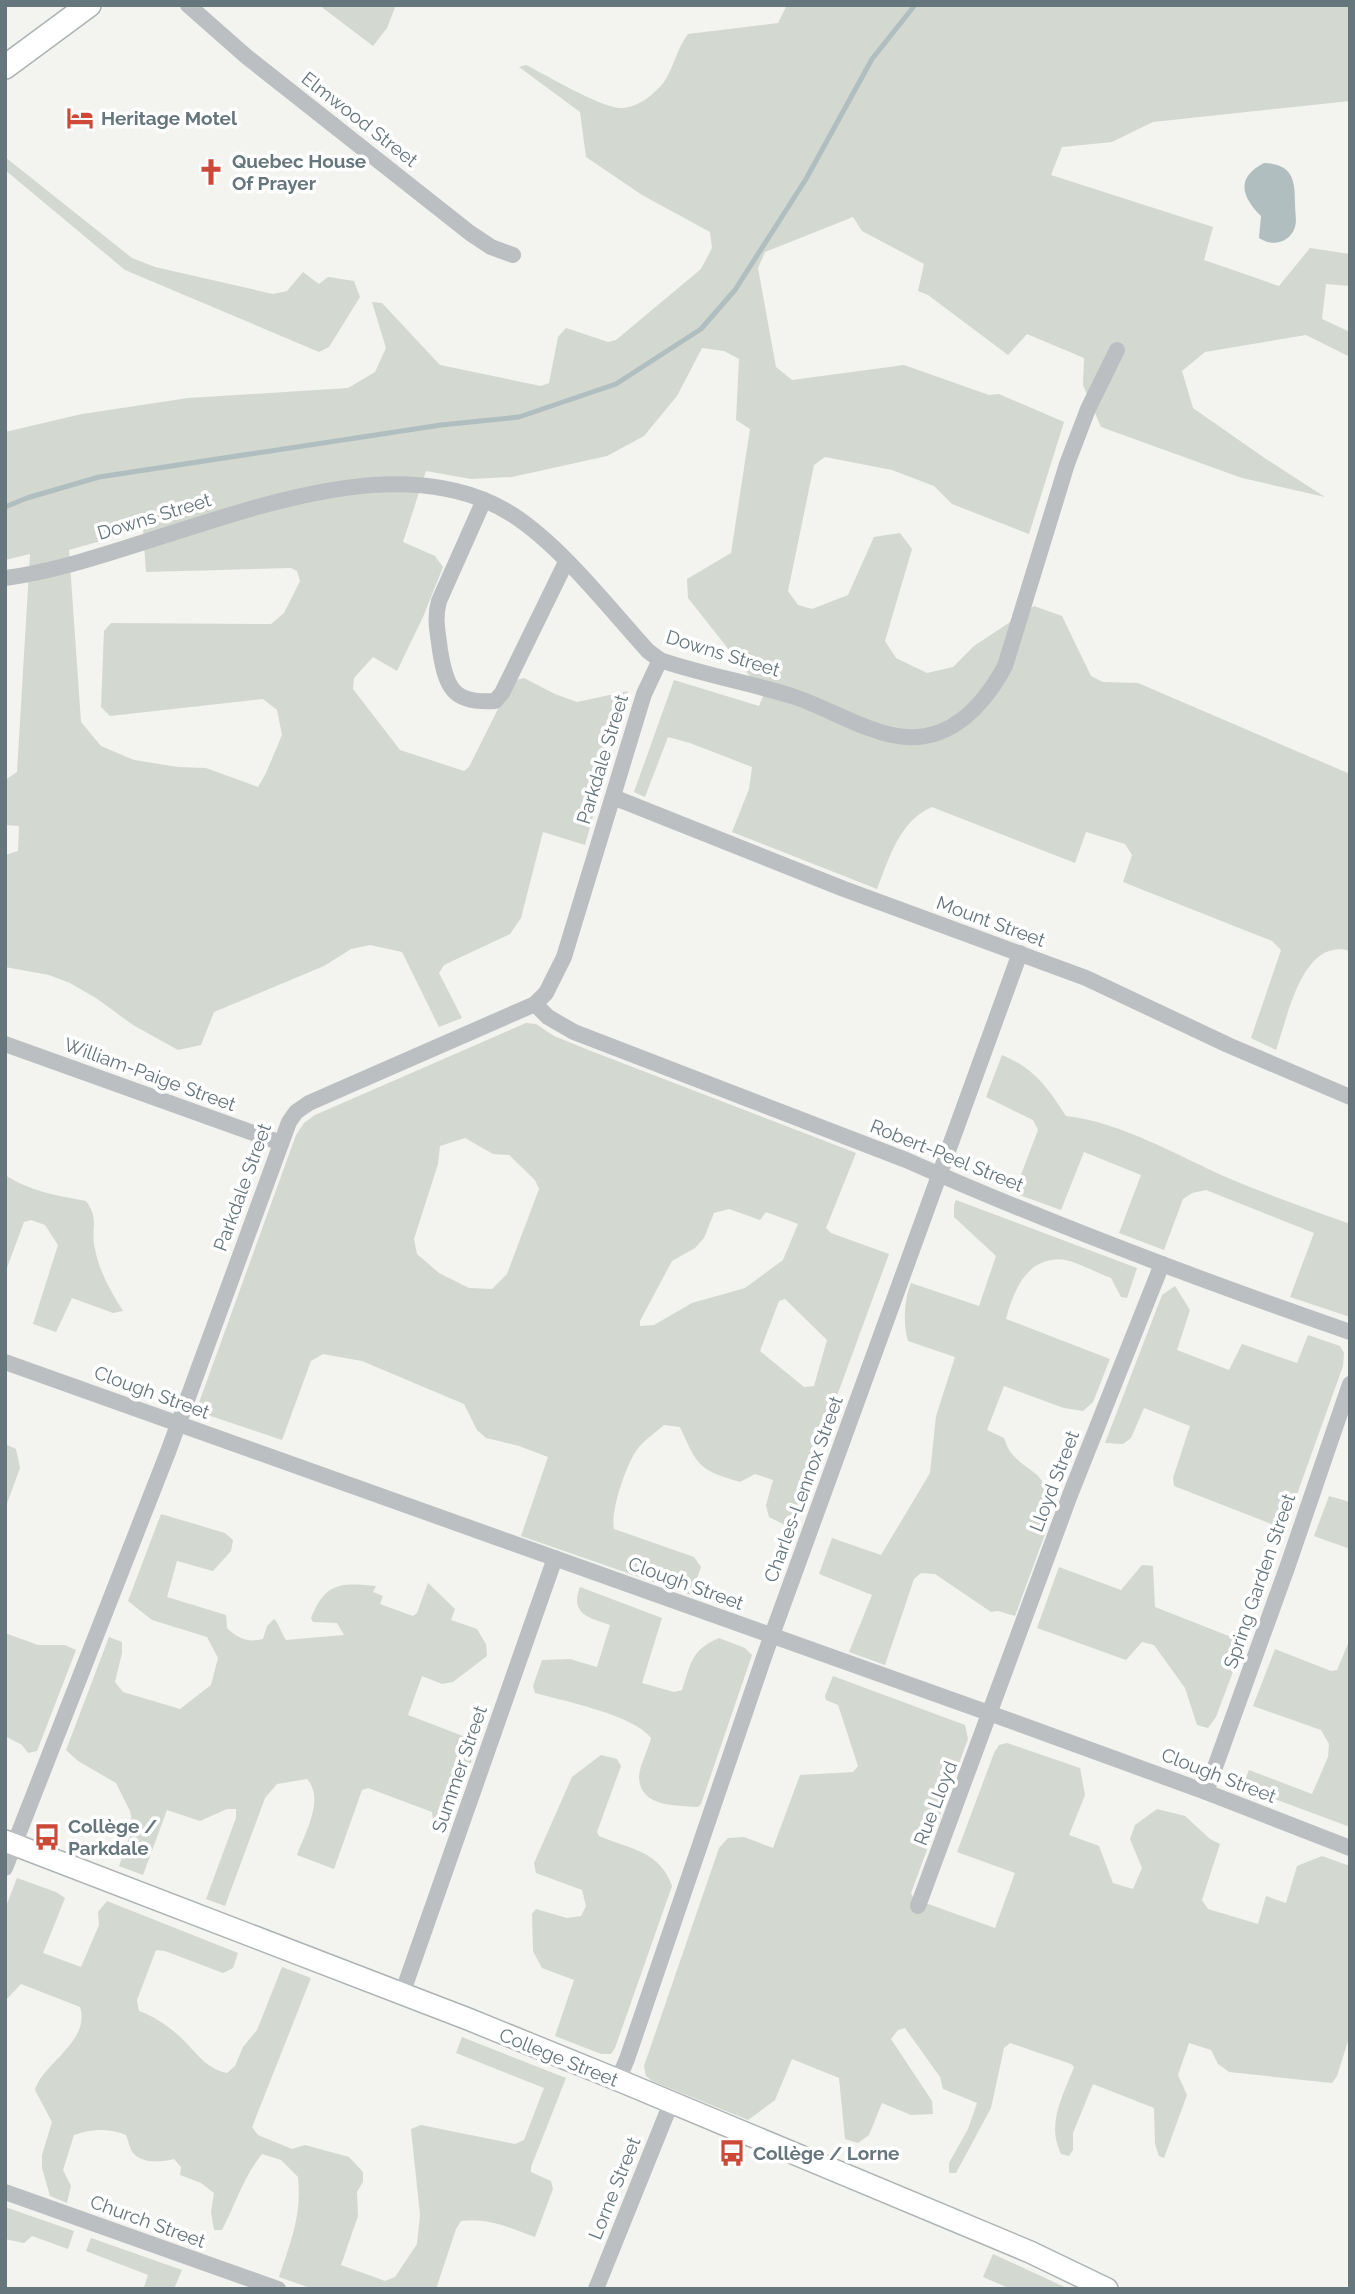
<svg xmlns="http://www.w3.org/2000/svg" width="1355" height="2294" font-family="Raleway,sans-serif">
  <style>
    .green { fill: #d3d8d0; fill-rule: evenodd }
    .water { fill: #b1bec0 }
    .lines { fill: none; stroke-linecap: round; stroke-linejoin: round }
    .stream { stroke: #b1bec0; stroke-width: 5 }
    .secondary-casing { stroke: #aeb3b6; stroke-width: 24 }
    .primary-casing { stroke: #adb2b4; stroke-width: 26 }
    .street { stroke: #bbbfc1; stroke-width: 16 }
    .secondary { stroke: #fff; stroke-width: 21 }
    .primary { stroke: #fff; stroke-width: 23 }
    .labels { text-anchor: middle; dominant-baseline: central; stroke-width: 7; stroke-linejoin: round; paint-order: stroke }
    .poi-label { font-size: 19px; font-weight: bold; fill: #66767d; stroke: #fff; text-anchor: start }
    .street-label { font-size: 19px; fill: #66767d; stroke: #fff }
  </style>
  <rect width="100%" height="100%" fill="#f3f3f0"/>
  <!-- green -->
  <g class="green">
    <polygon points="319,5 396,5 387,28 373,46"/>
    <path d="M787 5H1350V101L1153 122 1112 142 1062 147 1051 175 1213 227 1204 260 1279 286 1310 248 1350 254V286L1326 284 1322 319 1350 332V357L1306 335 1205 352 1182 371 1193 408 1266 459 1325 497 1242 478 1101 427 1083 385 1084 358 1027 334 1008 355 928 295 918 291 924 264 862 231 853 217 765 252 758 268 776 367 792 380 904 365 989 395 999 394 1064 422 1029 534 952 504 934 486 892 470 825 457 814 465 788 591 798 605 812 609 848 595 874 537 900 533 912 549 885 641 896 658 927 673 953 667 974 646 1034 606 1062 616 1091 676 1103 682 1138 683 1350 774V951C1302 937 1288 1017 1276 1050L1251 1038 1281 950 1272 941 1123 882 1132 855 1125 844 1086 832 1075 863 932 807C899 821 889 859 877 889L732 832 749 789 752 767 690 743 668 737 645 797 634 792 674 680 759 706 764 694 688 598 687 579 731 553 750 429 736 420 739 359 724 351 702 348 677 396 644 436 607 456 512 477 471 479 426 471 403 542 435 556 443 567 423 617 397 671 373 657 354 678 353 689 400 750 464 771 469 767 512 681 524 678 555 694 577 702 628 691 585 845 543 832 521 918 510 934 444 965 439 973 462 1018 439 1027 402 952 370 945 351 949 324 966 214 1012 201 1045 178 1050 133 1025 96 998 70 983 49 975 5 967V855L18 851 19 826 5 825V780L17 772 30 554 5 560V432L82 414 188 398 348 388 375 372 386 348 372 302 382 303 440 365 541 386 549 383 558 337 566 328 608 342 616 340 701 269 712 248 710 232 642 195 586 157 580 112 519 67 526 65C548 76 598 106 619 108 636 109 654 95 664 82 674 67 677 48 688 34L778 23ZM143 529 146 572 291 568 297 571 300 581 284 613 271 624 111 623 104 631 101 707 110 716 263 699 277 710 282 735 266 773 258 787 206 768 178 767 134 760 101 746 81 722 69 550Z"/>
    <polygon points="5,157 132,258 155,267 273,294 287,291 303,272 319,284 328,277 354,281 360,297 329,347 319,352 125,270 5,170"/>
    <path d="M526 1023 536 1024 554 1036 591 1051 856 1153 826 1228 831 1233 889 1254 789 1527 769 1517 766 1505 773 1480 755 1474 740 1482C697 1469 698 1466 680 1427L664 1425C656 1432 646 1439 639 1447 627 1461 610 1511 614 1529L694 1557 701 1567 691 1595 521 1536 548 1457 519 1446 486 1438 477 1430 464 1404 362 1361 323 1354 311 1361 282 1440 196 1411 296 1135 304 1123 315 1115ZM465 1138 493 1154 509 1155 535 1180 539 1189 507 1274 492 1289 469 1288 439 1273 417 1254 414 1239 438 1164 440 1146ZM729 1209 760 1220 766 1212 798 1224 783 1260 745 1288 692 1303 654 1325 640 1326V1321L672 1261 695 1248 704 1238 714 1213ZM785 1299 827 1340 814 1386 804 1387 760 1351 779 1301Z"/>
    <path d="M1002 1055C1035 1069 1047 1087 1066 1116 1121 1122 1178 1156 1228 1178 1268 1195 1309 1209 1350 1224V1317L1290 1297 1314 1233 1206 1190 1192 1193 1183 1199 1164 1250 1119 1233 1141 1175 1084 1152 1061 1210 1014 1193 1038 1130 1033 1120 986 1097Z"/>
    <path d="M5 1175C29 1191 58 1196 86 1201 100 1220 90 1229 95 1249 99 1271 111 1292 123 1311L113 1313 72 1298 56 1332 33 1324 58 1245 45 1225 31 1220 24 1222 5 1273Z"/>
    <path d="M956 1200 1137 1268 1127 1298 1121 1297 1111 1278C1097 1273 1080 1263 1065 1260 1028 1255 1014 1289 1006 1319L1110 1359 1093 1402 1083 1411 1064 1408 1004 1386 987 1430 1004 1438C1006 1443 1008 1450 1012 1454 1028 1473 1043 1470 1049 1499L1056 1504 1015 1616 998 1611 991 1612 935 1574 921 1573 914 1579 885 1665 849 1652 872 1595 819 1574 832 1538 881 1555 930 1473 936 1416 955 1357 908 1341C903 1325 904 1299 911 1283L979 1306 996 1256 954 1217V1205Z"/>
    <polygon points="1175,1286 1190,1310 1177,1350 1229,1370 1242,1344 1297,1363 1308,1335 1340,1346 1344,1353 1343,1366 1286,1525 1279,1527 1174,1486 1173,1478 1190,1426 1144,1408 1131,1438 1123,1444 1105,1443 1162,1295"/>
    <polygon points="5,1444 16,1449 20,1468 5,1509"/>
    <polygon points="1329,1496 1350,1502 1350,1549 1314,1536"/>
    <path d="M161 1514 225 1533 233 1540 231 1551 213 1571 177 1561 167 1597 226 1615 227 1628C237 1638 248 1643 263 1639L267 1626 274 1619C280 1625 281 1633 286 1640L344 1635 337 1623 313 1622 311 1618C325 1583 340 1582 376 1586L373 1592 383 1596 380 1604 413 1616 417 1613 428 1583 455 1609 451 1620 477 1629 486 1644 487 1656 453 1682 442 1684 422 1676 408 1715 463 1736 475 1750 446 1835 434 1829 432 1812 368 1788 362 1790 334 1869 297 1855C305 1833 325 1799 307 1779L277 1784 265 1798 225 1906 206 1899 236 1818V1809H227L200 1821 167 1810 143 1875 119 1866 133 1827 130 1811 116 1783 78 1761 66 1750 109 1637 122 1642V1653L115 1682 123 1692 180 1709 211 1685 218 1658 207 1637 152 1620 128 1601Z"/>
    <polygon points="1142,1565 1153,1566 1155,1607 1244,1642 1216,1717 1208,1728 1197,1725 1185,1688 1154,1645 1142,1642 1126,1660 1037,1628 1059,1567 1121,1590"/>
    <path d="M580 1587 662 1618 642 1683 674 1692 682 1690C691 1663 691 1650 719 1638L745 1648 752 1655 701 1804 698 1807C676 1805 639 1808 639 1776 640 1765 648 1750 651 1738 634 1715 564 1701 535 1693L533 1686 542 1660 570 1659 597 1667 610 1625C591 1618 569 1615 580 1587Z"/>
    <polygon points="5,1633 38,1645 65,1645 76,1650 37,1751 28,1753 22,1745 5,1736"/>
    <polygon points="1350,1639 1350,1827 1242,1787 1249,1770 1312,1794 1328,1757 1329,1744 1321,1730 1253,1706 1275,1649 1331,1671 1337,1670"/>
    <path d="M833 1676 965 1725 968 1739 911 1893 914 1899 995 1928 1015 1873 957 1852 994 1753 999 1745 1007 1743 1080 1768 1085 1795 1069 1835 1099 1846 1113 1883 1133 1889 1142 1868 1130 1839 1135 1825 1157 1809 1185 1816 1210 1839 1220 1844 1202 1900 1208 1909 1258 1924 1266 1896 1286 1903 1297 1866 1322 1856 1350 1866V2035L1337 2076 1332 2083 1229 2072 1218 2064 1211 2050 1189 2043 1178 2075 1187 2095 1164 2158 1159 2156 1155 2144 1154 2108 1093 2084 1073 2133V2150L1069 2156 1061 2154C1046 2124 1063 2096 1074 2067L1071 2064 1010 2043 1004 2048 991 2108 956 2173H949V2163L968 2129 977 2103 943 2089 940 2077 905 2028 898 2030 891 2039 932 2101 933 2114 911 2115 882 2103 869 2135 858 2143 845 2139 839 2078 792 2059 775 2100 748 2120 652 2081 646 2076 644 2066 719 1848 728 1838 744 1837 773 1848 800 1775 853 1772 858 1766 838 1705 826 1700 825 1696Z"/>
    <path d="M601 1755 617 1759 621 1766 597 1832 599 1836C630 1849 660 1851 672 1886L615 2048 611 2054H601L555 2036 574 1980 542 1968 533 1951 532 1914 536 1909 567 1918 581 1916 586 1906 582 1890 536 1873 534 1863 572 1777Z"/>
    <path d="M17 1878 56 1892 65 1898 43 1953 81 1967 99 1925 98 1912 107 1901 238 1953 233 1968 223 1973 165 1951 156 1950 137 2000 139 2011C153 2016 167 2025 178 2035 194 2049 205 2069 227 2073L235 2066 243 2047 257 2030 282 1967 311 1978 252 2127 258 2135 292 2149 305 2145 349 2157 363 2172V2182L357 2192 358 2216 341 2265 385 2281 395 2277 417 2244 420 2215 411 2129 421 2125 515 2144 524 2140 544 2088 456 2053 462 2037 566 2078 531 2167V2172L551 2181 553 2189 535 2237C511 2228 487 2217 461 2221L456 2229 436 2289H313L279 2277C291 2241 302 2215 298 2177L281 2160 262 2154C244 2176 235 2205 222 2230H214L211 2212 214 2193 201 2183 180 2175 181 2167 174 2159C161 2162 143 2164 133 2153 130 2149 128 2140 126 2135 109 2128 92 2129 74 2135L63 2170 71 2186 67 2203 50 2196 42 2168V2155L52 2122 35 2090C43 2063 91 2041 80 2007L21 1984 5 2001V1909Z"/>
    <polygon points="5,2207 74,2231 68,2249 32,2236 24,2243 5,2239"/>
    <polygon points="91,2238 182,2270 174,2289 136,2289 144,2287 148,2275 86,2251"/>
    <polygon points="993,2254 1069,2289 1011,2289 983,2277"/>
  </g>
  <!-- water -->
  <path class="water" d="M1264 163C1293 164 1295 180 1295 204 1295 212 1297 220 1295 227 1290 243 1272 247 1259 238L1261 216C1242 197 1235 178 1264 163Z"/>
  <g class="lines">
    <!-- stream -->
    <polyline class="stream" points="5,507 27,498 99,477 441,425 519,417 616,384 701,329 735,290 806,179 872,59 915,5"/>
    <defs>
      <polyline id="secondary" points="5,1841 468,2019 618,2080 1030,2252 1107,2289"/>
      <polyline id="primary" points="5,67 89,5"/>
    </defs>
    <!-- secondary casing -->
    <use href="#secondary" class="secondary-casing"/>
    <!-- primary casing -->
    <use href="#primary" class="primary-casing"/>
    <!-- street -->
    <g class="street">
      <polyline points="188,5 247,57 470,233 491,247 513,255"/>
      <path d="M484 500 439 601C434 619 438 633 440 650 446 688 453 704 495 701L502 693 566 562"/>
      <path d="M5 578C154 559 373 425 513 515 562 547 608 607 648 651L660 660C704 675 751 683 795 697 828 708 871 735 906 737 953 740 985 703 1005 666L1067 464 1088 409 1117 350"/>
      <polyline points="613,797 844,889 1086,978 1228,1045 1350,1097"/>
      <path d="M535 1004 548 1017 574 1032 906 1160C1051 1224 1200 1280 1350 1332"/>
      <polyline points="5,1044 281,1143"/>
      <polyline points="5,1362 1014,1722 1206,1792 1350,1848"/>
      <polyline points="1206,1792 1288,1565 1350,1384"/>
      <polyline points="5,1868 168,1452 289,1122 296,1112 309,1103 535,1004 546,993 564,957 644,694 660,660"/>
      <polyline points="918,1906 1070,1495 1162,1264"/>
      <polyline points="402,1994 555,1558"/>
      <polyline points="618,2080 627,2059 764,1657 1020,953"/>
      <polyline points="5,2192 278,2289"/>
      <polyline points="596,2289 671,2103"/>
    </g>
    <!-- secondary -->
    <use href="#secondary" class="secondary"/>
    <!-- primary -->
    <use href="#primary" class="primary"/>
  </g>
  <!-- icons -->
  <defs>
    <symbol id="hotel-bare" viewBox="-9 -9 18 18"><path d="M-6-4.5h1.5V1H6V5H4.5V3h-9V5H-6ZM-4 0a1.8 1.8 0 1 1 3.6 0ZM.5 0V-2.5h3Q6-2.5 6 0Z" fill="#cc4837" stroke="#fff" stroke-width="2.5" paint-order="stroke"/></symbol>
    <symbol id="church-bare" viewBox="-9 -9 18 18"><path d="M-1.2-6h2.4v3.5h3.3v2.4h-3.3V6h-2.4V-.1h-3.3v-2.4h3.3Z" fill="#cc4837" stroke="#fff" stroke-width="2.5" paint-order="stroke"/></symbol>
    <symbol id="bus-bare" viewBox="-9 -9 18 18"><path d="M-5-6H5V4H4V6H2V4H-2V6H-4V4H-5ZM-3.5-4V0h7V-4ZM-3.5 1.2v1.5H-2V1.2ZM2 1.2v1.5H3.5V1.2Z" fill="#cc4837" stroke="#fff" stroke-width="2.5" paint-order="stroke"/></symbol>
  </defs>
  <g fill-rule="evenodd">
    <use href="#hotel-bare" x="61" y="99" width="38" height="38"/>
    <use href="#church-bare" x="192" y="153" width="38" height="38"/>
    <use href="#bus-bare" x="28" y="1818" width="38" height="38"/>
    <use href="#bus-bare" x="713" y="2134" width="38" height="38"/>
  </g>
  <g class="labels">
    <!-- poi labels -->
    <g class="poi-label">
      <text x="101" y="118">Heritage Motel</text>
      <text x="232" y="161">Quebec House<tspan x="232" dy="22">Of Prayer</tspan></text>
      <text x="68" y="1826">Collège /<tspan x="68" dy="22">Parkdale</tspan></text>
      <text x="753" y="2153">Collège / Lorne</text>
    </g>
    <!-- street labels -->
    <g class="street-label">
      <text transform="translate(360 119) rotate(38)">Elmwood Street</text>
      <text transform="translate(154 516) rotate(-17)">Downs Street</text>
      <text transform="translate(723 653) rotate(17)">Downs Street</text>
      <text transform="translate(602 759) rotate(-73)">Parkdale Street</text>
      <text transform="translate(991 921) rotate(20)">Mount Street</text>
      <text transform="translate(150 1074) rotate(20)">William-Paige Street</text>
      <text transform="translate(947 1155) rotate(22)">Robert-Peel Street</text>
      <text transform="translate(242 1187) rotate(-70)">Parkdale Street</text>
      <text transform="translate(152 1392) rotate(20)">Clough Street</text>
      <text transform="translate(1054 1481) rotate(-69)">Lloyd Street</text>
      <text transform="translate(803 1489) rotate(-70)">Charles-Lennox Street</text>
      <text transform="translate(1259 1581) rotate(-71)">Spring Garden Street</text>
      <text transform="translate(686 1583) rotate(20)">Clough Street</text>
      <text transform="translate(459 1769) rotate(-71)">Summer Street</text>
      <text transform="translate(1219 1775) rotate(21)">Clough Street</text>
      <text transform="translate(935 1803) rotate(-69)">Rue Lloyd</text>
      <text transform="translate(559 2057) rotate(22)">College Street</text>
      <text transform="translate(614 2188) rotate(-68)">Lorne Street</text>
      <text transform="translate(148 2221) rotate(20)">Church Street</text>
    </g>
  </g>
  <!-- border -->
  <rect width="1355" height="2294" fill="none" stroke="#66767d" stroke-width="14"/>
</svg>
